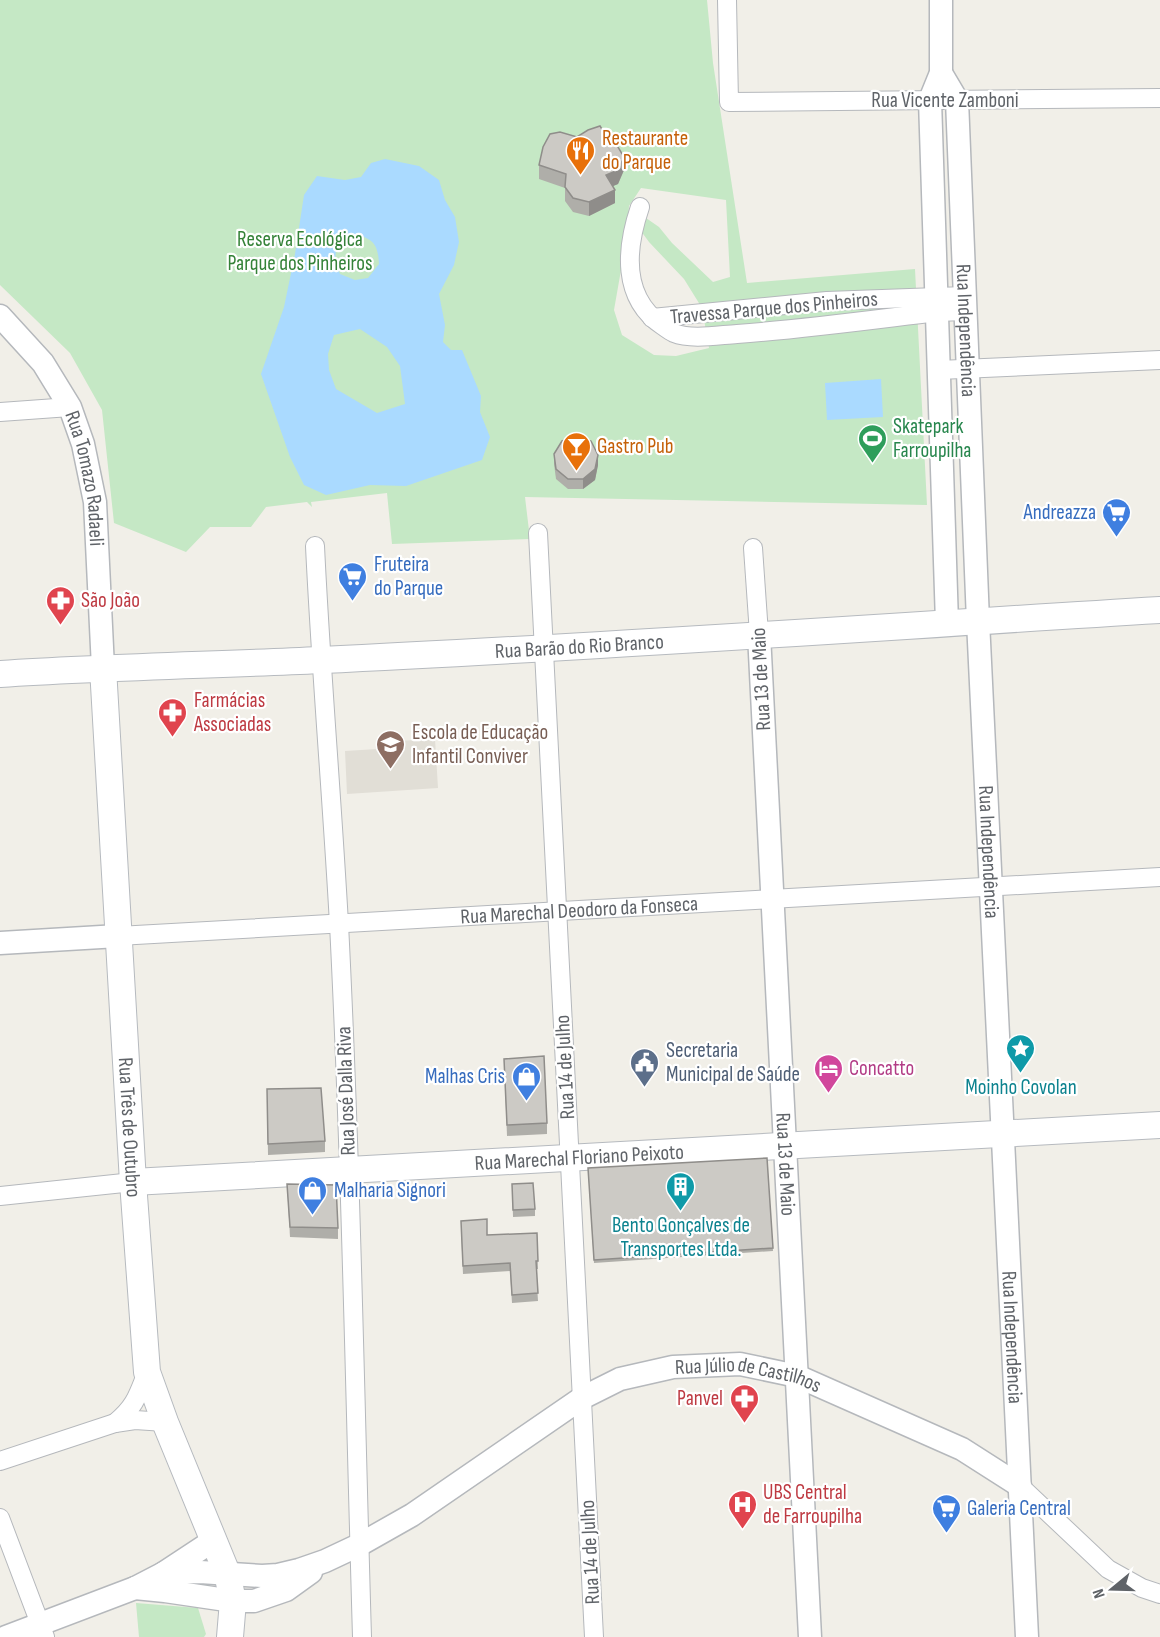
<svg xmlns="http://www.w3.org/2000/svg" width="1160" height="1637" font-family="'Sofia Sans Condensed',sans-serif">
  <style>
    .education { fill: #e1ded6 }
    .green { fill: #c5e8c5; fill-rule: evenodd }
    .water { fill: #aadaff; fill-rule: evenodd }
    .lines { fill: none; stroke-linecap: round; stroke-linejoin: round }
    .minor-casing { stroke: #b5b8bc; stroke-width: 20 }
    .tertiary-casing { stroke: #b5b8bc; stroke-width: 25 }
    .secondary-casing { stroke: #b6babf; stroke-width: 28 }
    .minor { stroke: #fff; stroke-width: 18 }
    .tertiary { stroke: #fff; stroke-width: 22 }
    .secondary { stroke: #fff; stroke-width: 26 }
    .wall { fill: #afaea9 }
    .shaded-wall { fill: #8f8d8a }
    .building { fill: #cccac5; stroke: #8f8d8a; stroke-width: 1.5 }
    .labels { text-anchor: middle; dominant-baseline: central; stroke-width: 4.5; stroke-linejoin: round; paint-order: stroke }
    .street-label { font-size: 21px; fill: #5f6368; stroke: #fff }
    .food-label { font-size: 21px; fill: #c56008; stroke: #fff; text-anchor: start }
    .park-label { font-size: 21px; fill: #348238; stroke: #fff }
    .leisure-label { font-size: 21px; fill: #27864d; stroke: #fff; text-anchor: start }
    .shop-label { font-size: 21px; fill: #366cbe; stroke: #fff; text-anchor: start }
    .health-label { font-size: 21px; fill: #be3a42; stroke: #fff; text-anchor: start }
    .education-label { font-size: 21px; fill: #785e54; stroke: #fff; text-anchor: start }
    .service-label { font-size: 21px; fill: #4e5e75; stroke: #fff; text-anchor: start }
    .hotel-label { font-size: 21px; fill: #b23c85; stroke: #fff; text-anchor: start }
    .culture-label { font-size: 21px; fill: #0d838f; stroke: #fff }
  </style>
  <rect width="100%" height="100%" fill="#f1efe8"/>
  <!-- education -->
  <polygon class="education" points="435,739 438,788 347,794 345,751 377,749 377,742"/>
  <!-- green -->
  <g class="green">
    <path d="M0 0H707L713 63 747 283 915 269 927 505 525 497 530 539 392 544 387 493 311 502 312 507 307 502 266 507 251 527H210L186 552 114 523 102 410 70 353 0 285ZM641 188 726 200 730 277 713 282 672 243 659 227 646 218 638 227 649 242 684 279 702 308 709 348 676 356 654 355 622 335 614 310 627 236 629 206Z"/>
    <polygon points="136,1603 198,1608 206,1634 204,1637 139,1637"/>
  </g>
  <!-- water -->
  <g class="water">
    <path d="M385 159 419 166 439 180 445 200 455 217 459 242 454 265 439 294 445 325 443 342 451 350H462L481 396 480 412 490 437 482 460 406 486 370 485 326 495 304 485 290 457 261 374 284 307 295 254 304 195 317 176 345 180 361 177 371 163ZM355 234C374 239 378 245 379 264L368 278 355 280 340 274C331 255 335 242 355 234ZM360 329 387 347 400 366 405 404 377 413 336 389 329 370 328 354 334 335Z"/>
    <polygon points="881,379 883,417 827,420 825,383"/>
  </g>
  <g class="lines">
    <defs>
      <g id="minor">
        <polyline points="727,0 729,102 1160,98"/>
        <path d="M640 207C626 248 621 298 663 326 666 328 670 331 674 333 691 340 719 335 737 334 804 329 870 320 937 312L965 311"/>
        <polyline points="652,318 827,301 965,296"/>
        <polyline points="939,370 1160,360"/>
        <polyline points="0,412 70,407"/>
        <polyline points="538,533 594,1637"/>
        <path d="M315 546C321 672 332 798 339 924 351 1162 355 1399 362 1637"/>
        <polyline points="753,548 759,634"/>
        <path id="s1" d="M118 936 1160 877"/>
        <polyline points="0,1196 133,1182"/>
        <path d="M115 1423C135 1407 138 1395 147 1372"/>
        <polyline points="0,1461 115,1423 135,1420 165,1422"/>
        <polyline points="1020,1486 1108,1569 1142,1588 1160,1594"/>
        <polyline points="0,1518 45,1637"/>
      </g>
      <g id="tertiary">
        <polyline points="941,0 941,73 930,100 947,623"/>
        <path id="s2" d="M941 73 957 100 978 621 1027 1637"/>
        <path id="s3" d="M0 316 43 363 70 407 83 444 95 502 103 668"/>
        <path id="s4" d="M759 634 810 1637"/>
        <polyline points="0,943 118,936"/>
        <polyline points="164,1573 205,1546 213,1538"/>
        <polyline points="135,1588 165,1591 233,1601 254,1601 286,1590 311,1572"/>
        <path id="s5" d="M6 1637 135 1588 164 1573 200 1572 262 1576 278 1575 299 1570 325 1561 359 1545 412 1515 582 1398 620 1379 673 1367 740 1364 797 1376 962 1449 1020 1486"/>
      </g>
      <g id="secondary">
        <path id="s6" d="M103 668 133 1182 147 1372 165 1422 227 1573 233 1601 230 1637"/>
        <path id="s7" d="M0 674C107 667 214 665 321 660 601 647 880 627 1160 610"/>
        <path id="s8" d="M133 1182 1160 1125"/>
      </g>
    </defs>
    <!-- minor casing -->
    <use href="#minor" class="minor-casing"/>
    <!-- tertiary casing -->
    <use href="#tertiary" class="tertiary-casing"/>
    <!-- secondary casing -->
    <use href="#secondary" class="secondary-casing"/>
    <!-- minor -->
    <use href="#minor" class="minor"/>
    <!-- tertiary -->
    <use href="#tertiary" class="tertiary"/>
    <!-- secondary -->
    <use href="#secondary" class="secondary"/>
  </g>
  <!-- wall -->
  <g class="wall">
    <polygon points="539,165 624,170 618,184 613,186 615,203 589,216 573,212 565,201 565,188 539,179"/>
    <polygon points="554,454 598,465 595,480 583,489 568,489 556,479 554,464"/>
    <polygon points="504,1059 547,1123 547,1134 507,1136"/>
    <polygon points="267,1089 325,1141 325,1152 268,1155"/>
    <polygon points="767,1158 773,1251 594,1263 588,1168"/>
    <polygon points="287,1184 338,1228 338,1239 290,1237"/>
    <polygon points="512,1184 535,1209 535,1216 513,1217"/>
    <polygon points="461,1229 487,1235 537,1233 538,1269 536,1269 538,1301 512,1303 510,1271 463,1274"/>
  </g>
  <!-- shaded-wall -->
  <g class="shaded-wall">
    <polygon points="624,157 624,170 618,184 606,189 606,175"/>
    <polygon points="615,190 615,203 589,216 589,202"/>
    <polygon points="598,455 598,465 595,480 583,489 583,479"/>
  </g>
  <!-- building -->
  <g class="building">
    <polygon points="600,126 610,142 615,142 624,157 618,170 606,175 615,190 589,202 573,198 565,187 566,174 539,165 543,147 550,134 560,132 577,137 588,130"/>
    <polygon points="577,436 591,441 598,455 595,469 583,479 568,479 556,469 554,454 562,441"/>
    <polygon points="544,1056 547,1123 507,1125 504,1059"/>
    <polygon points="321,1088 325,1141 268,1144 267,1089"/>
    <polygon points="767,1158 773,1248 594,1260 588,1168"/>
    <polygon points="533,1183 535,1209 513,1210 512,1184"/>
    <polygon points="287,1184 336,1185 338,1228 290,1227"/>
    <polygon points="487,1219 487,1235 537,1233 538,1261 536,1261 538,1293 512,1295 510,1263 463,1266 461,1221"/>
  </g>
  <!-- icons -->
  <defs>
    <symbol id="restaurant-pin" viewBox="-11 -11 22 30"><path d="M0 17L-7.5 6A9.5 9.5 0 1 1 7.5 6Z" fill="#e8710a" stroke="#fff"/><path d="M-5-6h1v4h1v-4h1v4h1v-4h1v5L-1.5 .5V6h-2V.5L-5-1ZM5-6V6H3V1.5H1.5Q1.5-4 5-6Z" fill="#fff"/></symbol>
    <symbol id="stadium-pin" viewBox="-11 -11 22 30"><path d="M0 17L-7.5 6A9.5 9.5 0 1 1 7.5 6Z" fill="#2e9e5b" stroke="#fff"/><path d="M0-5a6.5 5 0 1 0 0 10a6.5 5 0 1 0 0-10ZM-3.5-1.8h7v3.6h-7Z" fill="#fff"/></symbol>
    <symbol id="bar-pin" viewBox="-11 -11 22 30"><path d="M0 17L-7.5 6A9.5 9.5 0 1 1 7.5 6Z" fill="#e8710a" stroke="#fff"/><path d="M-6-5H6L.8 .8V4.5H3.5V6h-7V4.5H-.8V.8Z" fill="#fff"/></symbol>
    <symbol id="supermarket-pin" viewBox="-11 -11 22 30"><path d="M0 17L-7.5 6A9.5 9.5 0 1 1 7.5 6Z" fill="#3f7fe0" stroke="#fff"/><path d="M-6-5.5h2.5l.6 2H6L4.5 2H-2.5L-4.4-4H-6ZM-1.5 3.2a1.3 1.3 0 1 0 .1 0ZM3 3.2a1.3 1.3 0 1 0 .1 0Z" fill="#fff"/></symbol>
    <symbol id="pharmacy-pin" viewBox="-11 -11 22 30"><path d="M0 17L-7.5 6A9.5 9.5 0 1 1 7.5 6Z" fill="#e0444e" stroke="#fff"/><path d="M-2-6h4v4h4v4h-4v4h-4v-4h-4v-4h4Z" fill="#fff"/></symbol>
    <symbol id="school-pin" viewBox="-11 -11 22 30"><path d="M0 17L-7.5 6A9.5 9.5 0 1 1 7.5 6Z" fill="#8d6e63" stroke="#fff"/><path d="M0-5L7-2L0 1L-7-2ZM-4 1L0 2.5L4 1V4Q0 6-4 4Z" fill="#fff"/></symbol>
    <symbol id="sight-pin" viewBox="-11 -11 22 30"><path d="M0 17L-7.5 6A9.5 9.5 0 1 1 7.5 6Z" fill="#0f9aa8" stroke="#fff"/><path d="M0-6L1.8-2.2L6-1.7L2.9 1.2L3.7 5.4L0 3.3L-3.7 5.4L-2.9 1.2L-6-1.7L-1.8-2.2Z" fill="#fff"/></symbol>
    <symbol id="civic-pin" viewBox="-11 -11 22 30"><path d="M0 17L-7.5 6A9.5 9.5 0 1 1 7.5 6Z" fill="#5c6f8a" stroke="#fff"/><path d="M-.6-6.5H3V-4.5H.6V-3L4-1V1h2V6H-6V1h2V-1L-.6-3ZM-1.2 2.5V6h2.4V2.5Z" fill="#fff"/></symbol>
    <symbol id="hotel-pin" viewBox="-11 -11 22 30"><path d="M0 17L-7.5 6A9.5 9.5 0 1 1 7.5 6Z" fill="#d1479c" stroke="#fff"/><path d="M-6-4.5h1.5V1H6V5H4.5V3h-9V5H-6ZM-4 0a1.8 1.8 0 1 1 3.6 0ZM.5 0V-2.5h3Q6-2.5 6 0Z" fill="#fff"/></symbol>
    <symbol id="shop-pin" viewBox="-11 -11 22 30"><path d="M0 17L-7.5 6A9.5 9.5 0 1 1 7.5 6Z" fill="#3f7fe0" stroke="#fff"/><path d="M-5-2.5h2.3a2.7 3.5 0 0 1 5.4 0H5L5.5 6h-11ZM-1.5-2.5h3a1.5 2.3 0 0 0-3 0Z" fill="#fff"/></symbol>
    <symbol id="building-pin" viewBox="-11 -11 22 30"><path d="M0 17L-7.5 6A9.5 9.5 0 1 1 7.5 6Z" fill="#0f9aa8" stroke="#fff"/><path d="M-4-6H4V6H1V3H-1V6H-4ZM-2.5-4.3h1.7v1.8h-1.7ZM.8-4.3h1.7v1.8H.8ZM-2.5-1h1.7V.8h-1.7ZM.8-1h1.7V.8H.8Z" fill="#fff"/></symbol>
    <symbol id="hospital-pin" viewBox="-11 -11 22 30"><path d="M0 17L-7.5 6A9.5 9.5 0 1 1 7.5 6Z" fill="#e0444e" stroke="#fff"/><path d="M-5-5h3v3.5h4V-5h3V5h-3V1.5h-4V5h-3Z" fill="#fff"/></symbol>
  </defs>
  <g fill-rule="evenodd">
    <use href="#restaurant-pin" x="564" y="134" width="33" height="45"/>
    <use href="#stadium-pin" x="856" y="422" width="33" height="45"/>
    <use href="#bar-pin" x="560" y="430" width="33" height="45"/>
    <use href="#supermarket-pin" x="1100" y="496" width="33" height="45"/>
    <use href="#supermarket-pin" x="336" y="560" width="33" height="45"/>
    <use href="#pharmacy-pin" x="44" y="584" width="33" height="45"/>
    <use href="#pharmacy-pin" x="156" y="696" width="33" height="45"/>
    <use href="#school-pin" x="374" y="728" width="33" height="45"/>
    <use href="#sight-pin" x="1004" y="1032" width="33" height="45"/>
    <use href="#civic-pin" x="628" y="1046" width="33" height="45"/>
    <use href="#hotel-pin" x="812" y="1052" width="33" height="45"/>
    <use href="#shop-pin" x="510" y="1060" width="33" height="45"/>
    <use href="#building-pin" x="664" y="1170" width="33" height="45"/>
    <use href="#shop-pin" x="296" y="1174" width="33" height="45"/>
    <use href="#pharmacy-pin" x="728" y="1382" width="33" height="45"/>
    <use href="#hospital-pin" x="726" y="1488" width="33" height="45"/>
    <use href="#supermarket-pin" x="930" y="1492" width="33" height="45"/>
  </g>
  <g class="labels">
    <!-- street labels -->
    <g class="street-label">
      <text x="945" y="100">Rua Vicente Zamboni</text>
      <text transform="translate(774 308) rotate(-5)">Travessa Parque dos Pinheiros</text>
      <text stroke="none"><textPath href="#s2" startOffset="262">Rua Independência</textPath></text>
      <text stroke="none"><textPath href="#s3" startOffset="189">Rua Tomazo Radaeli</textPath></text>
      <text stroke="none"><textPath href="#s7" startOffset="580">Rua Barão do Rio Branco</textPath></text>
      <text transform="translate(761 679) rotate(-93)">Rua 13 de Maio</text>
      <text stroke="none"><textPath href="#s2" startOffset="784">Rua Independência</textPath></text>
      <text stroke="none"><textPath href="#s1" startOffset="462">Rua Marechal Deodoro da Fonseca</textPath></text>
      <text transform="translate(565 1067) rotate(-93)">Rua 14 de Julho</text>
      <text transform="translate(346 1091) rotate(-92)">Rua José Dalla Riva</text>
      <text stroke="none"><textPath href="#s6" startOffset="460">Rua Três de Outubro</textPath></text>
      <text stroke="none"><textPath href="#s8" startOffset="447">Rua Marechal Floriano Peixoto</textPath></text>
      <text stroke="none"><textPath href="#s4" startOffset="531">Rua 13 de Maio</textPath></text>
      <text stroke="none"><textPath href="#s2" startOffset="1270">Rua Independência</textPath></text>
      <text stroke="none"><textPath href="#s5" startOffset="812">Rua Júlio de Castilhos</textPath></text>
      <text transform="translate(590 1552) rotate(-93)">Rua 14 de Julho</text>
    </g>
    <!-- food labels -->
    <g class="food-label">
      <text x="602" y="138">Restaurante<tspan x="602" dy="24">do Parque</tspan></text>
      <text x="597" y="446">Gastro Pub</text>
    </g>
    <!-- park labels -->
    <g class="park-label">
      <text x="300" y="239">Reserva Ecológica<tspan x="300" dy="24">Parque dos Pinheiros</tspan></text>
    </g>
    <!-- leisure labels -->
    <g class="leisure-label">
      <text x="893" y="426">Skatepark<tspan x="893" dy="24">Farroupilha</tspan></text>
    </g>
    <!-- shop labels -->
    <g class="shop-label">
      <text x="1096" y="512" text-anchor="end">Andreazza</text>
      <text x="374" y="564">Fruteira<tspan x="374" dy="24">do Parque</tspan></text>
      <text x="505" y="1076" text-anchor="end">Malhas Cris</text>
      <text x="334" y="1190">Malharia Signori</text>
      <text x="967" y="1508">Galeria Central</text>
    </g>
    <!-- health labels -->
    <g class="health-label">
      <text x="81" y="600">São João</text>
      <text x="194" y="700">Farmácias<tspan x="194" dy="24">Associadas</tspan></text>
      <text x="723" y="1398" text-anchor="end">Panvel</text>
      <text x="763" y="1492">UBS Central<tspan x="763" dy="24">de Farroupilha</tspan></text>
    </g>
    <!-- education labels -->
    <g class="education-label">
      <text x="412" y="732">Escola de Educação<tspan x="412" dy="24">Infantil Conviver</tspan></text>
    </g>
    <!-- service labels -->
    <g class="service-label">
      <text x="666" y="1050">Secretaria<tspan x="666" dy="24">Municipal de Saúde</tspan></text>
    </g>
    <!-- hotel labels -->
    <g class="hotel-label">
      <text x="849" y="1068">Concatto</text>
    </g>
    <!-- culture labels -->
    <g class="culture-label">
      <text x="1021" y="1087">Moinho Covolan</text>
      <text x="681" y="1225">Bento Gonçalves de<tspan x="681" dy="24">Transportes Ltda.</tspan></text>
    </g>
  </g>
  <!-- north arrow -->
  <g transform="translate(1112 1589) rotate(251)" stroke="#ffffff" stroke-width="4.5" paint-order="stroke">
  <path d="M0-4.5L10 22L0 15L-10 22Z" fill="#5f6368"/>
  <text y="-9" font-size="16" font-weight="bold" text-anchor="middle" fill="#5f6368">N</text>
  </g>
</svg>
